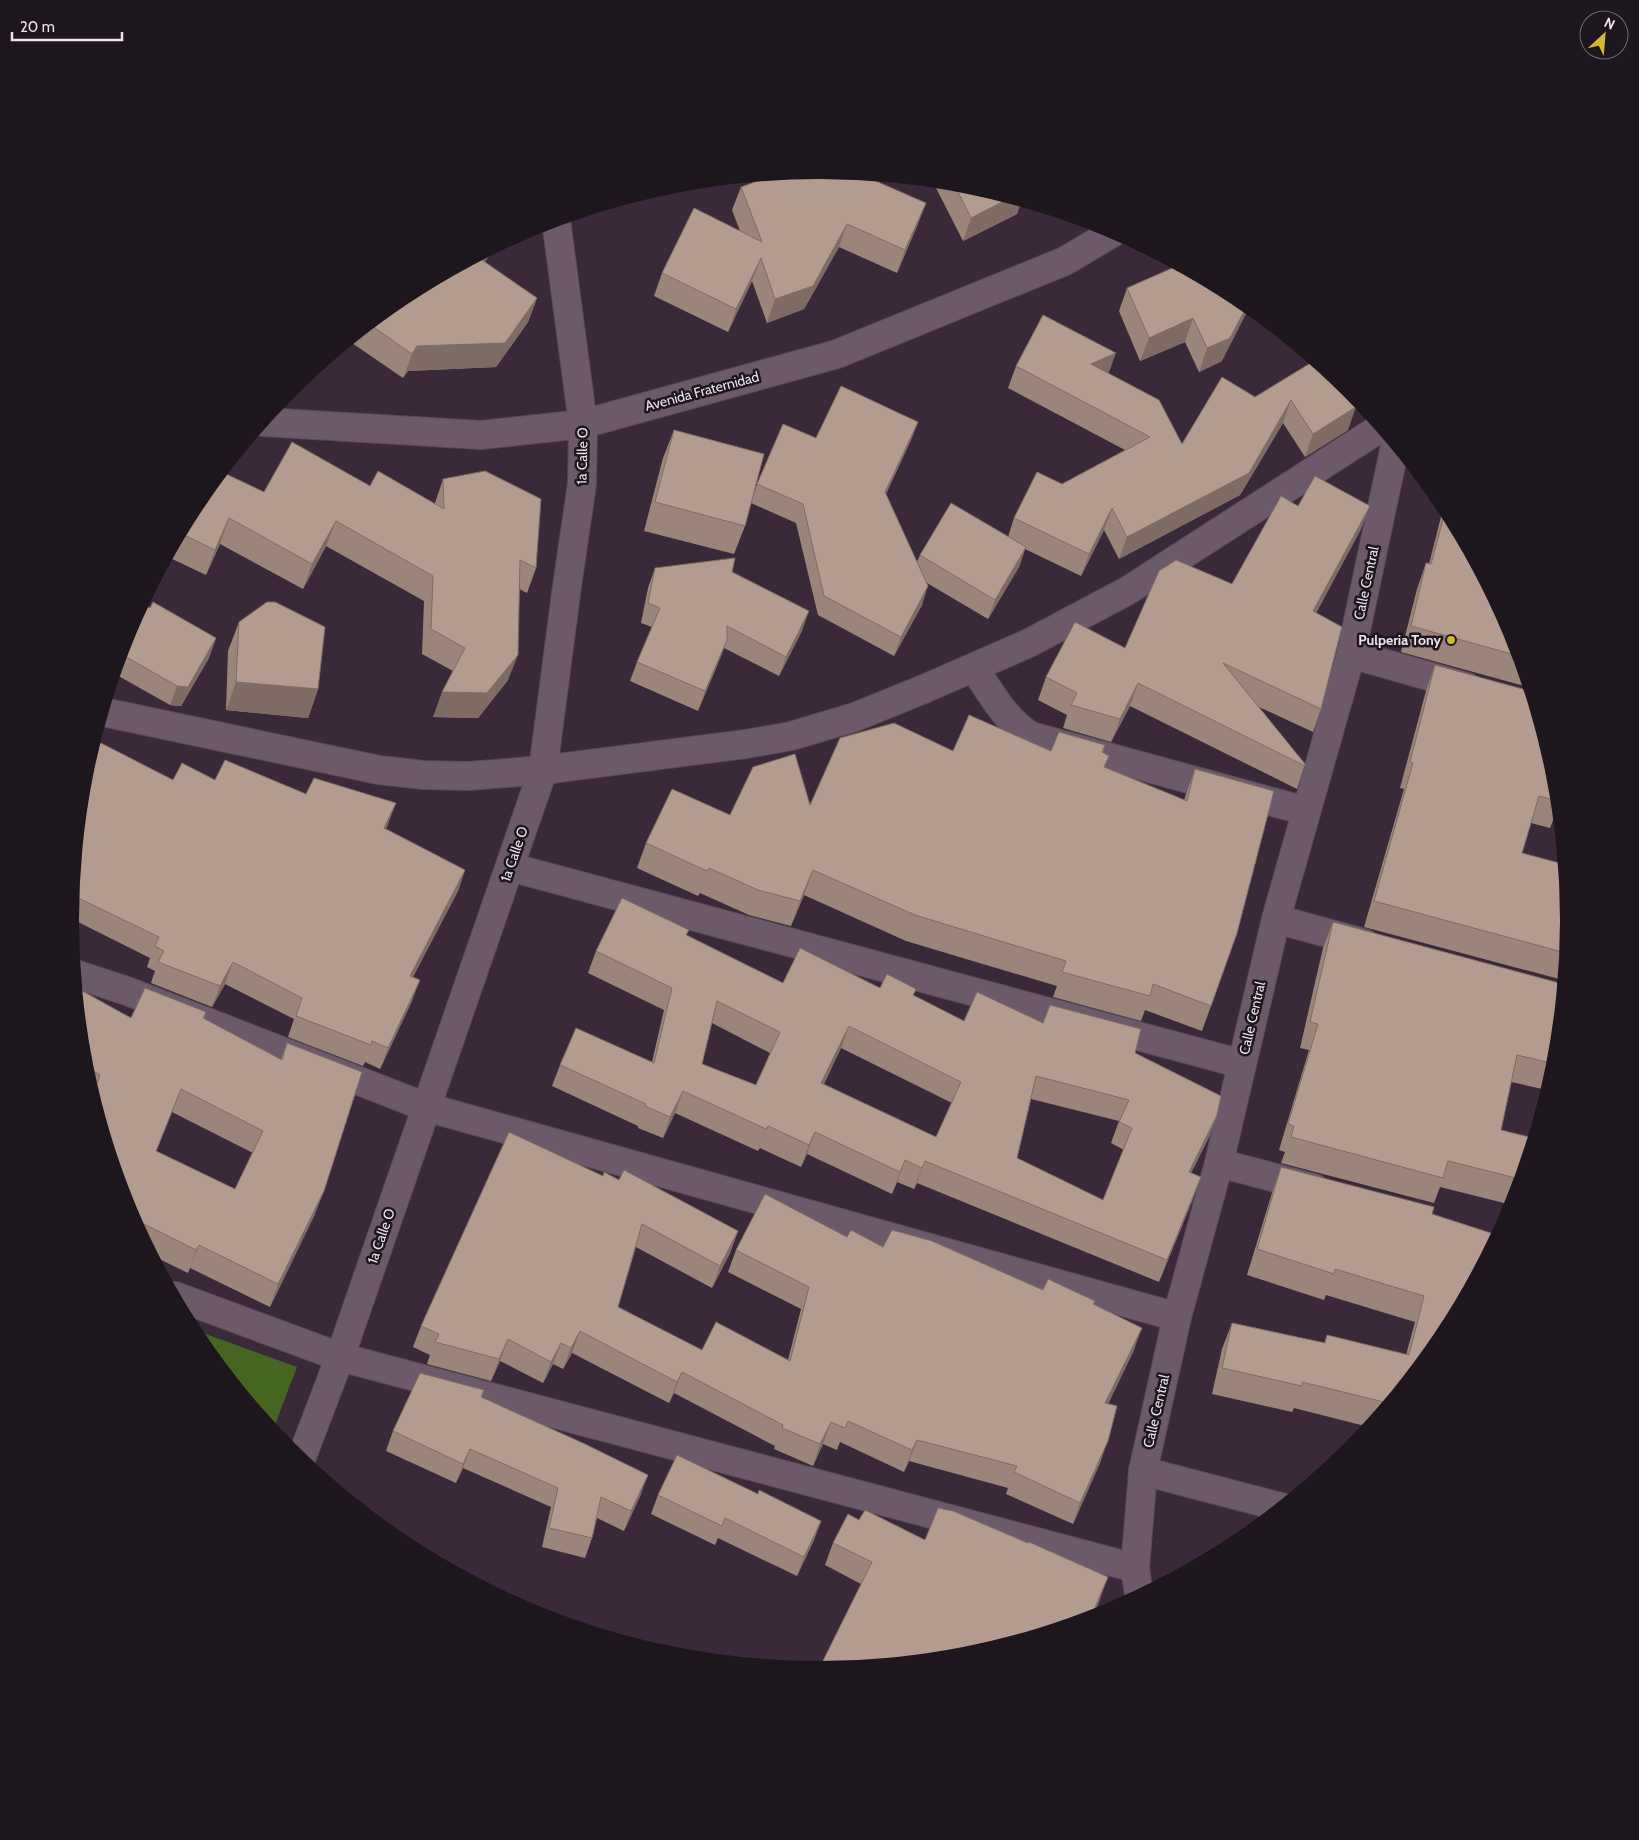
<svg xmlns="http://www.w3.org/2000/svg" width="1639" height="1840" font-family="Cabin,sans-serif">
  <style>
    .green { fill: #456521 }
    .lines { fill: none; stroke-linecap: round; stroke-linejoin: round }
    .minor-casing { stroke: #564955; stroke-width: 30 }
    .minor { stroke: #6c5a6a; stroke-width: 28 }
    .wall { fill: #9b857b; fill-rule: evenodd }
    .shaded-wall { fill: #7e6c64 }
    .building { fill: #b49b8f; stroke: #7e6c64; fill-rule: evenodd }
    .poi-dot { fill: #d3b635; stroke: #1d161d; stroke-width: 2 }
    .labels { text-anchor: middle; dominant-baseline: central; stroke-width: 5; stroke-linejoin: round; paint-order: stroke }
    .street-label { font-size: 14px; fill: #eee3ed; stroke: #1d161d }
    .poi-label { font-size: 14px; font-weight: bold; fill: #eee3ed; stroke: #1d161d; text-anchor: end }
  </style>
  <rect width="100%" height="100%" fill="#3a2a39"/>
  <!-- green -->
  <polygon class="green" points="192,1329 297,1367 273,1430 196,1336"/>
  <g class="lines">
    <defs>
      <g id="minor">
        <polyline points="263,422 481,435 583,424 837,354 1065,261 1114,232"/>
        <polyline points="1351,654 1467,687"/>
        <path d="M974 668C991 693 1005 720 1031 736L1306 811"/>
        <polyline points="103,712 379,770 423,775 469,776 543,770 746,744 791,736 855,717 924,689 1029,643 1127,591 1380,428"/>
        <polyline points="510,867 1242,1064"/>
        <polyline points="1276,919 1364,943"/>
        <polyline points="75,974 127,991 426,1107 1177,1317"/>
        <polyline points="1219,1163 1314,1188"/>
        <polyline points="175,1296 340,1357 1135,1568"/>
        <polyline points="301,1459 340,1357 543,770 567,586 582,484 583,424 556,220"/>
        <polyline points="1143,1471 1281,1507"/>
        <polyline points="1139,1595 1135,1568 1143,1471 1177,1317 1219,1163 1276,919 1351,654 1395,446"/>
      </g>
    </defs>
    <!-- minor casing -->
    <use href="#minor" class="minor-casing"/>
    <!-- minor -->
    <use href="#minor" class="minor"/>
  </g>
  <!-- wall -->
  <g class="wall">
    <polygon points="933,182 966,185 1021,202 1017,214 963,241"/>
    <polygon points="741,187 926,203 917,226 897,273 839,247 804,309 767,323 752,281 728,332 654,296 662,273 740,231 732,210"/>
    <polygon points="490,254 485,262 537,298 528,322 496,367 408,371 403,378 349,341 403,297"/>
    <polygon points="1177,266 1222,361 1199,372 1185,342 1140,361 1119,311 1127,288"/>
    <polygon points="1314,361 1348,430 1305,457 1283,423 1240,495 1119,559 1104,530 1081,576 1025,549 1019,567 988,619 927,583 922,605 894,656 818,615 796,523 751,503 745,526 734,554 644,531 663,458 674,430 755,490 757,484 816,438 918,422 911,440 886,494 917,562 920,555 1008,537 1014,518 1062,484 1125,450 1008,388 1016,366 1109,374 1182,444 1255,397"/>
    <polygon points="443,479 536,568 527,593 519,589 508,680 478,718 433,717 453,671 422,654 424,601 326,546 303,589 220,544 206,575 168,557 196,503 264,492 370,486 435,503"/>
    <polygon points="1444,505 1512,633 1528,687 1401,652 1417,589 1426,563 1429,564"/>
    <polygon points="1298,506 1361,529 1316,613 1321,709 1313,732 1259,707 1305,764 1297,789 1130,706 1111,742 1063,728 1067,715 1038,700 1046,677 1125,648 1232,584"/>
    <polygon points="655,568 732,572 802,631 779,676 724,648 698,711 630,681 637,662 652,627 641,623 648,588"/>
    <polygon points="150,608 216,638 209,658 181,706 170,705 115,674 127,633"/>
    <polygon points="239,622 318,689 308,718 226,710 228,651"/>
    <polygon points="1435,665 1555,774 1558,808 1550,828 1531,823 1522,853 1569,920 1563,980 1364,927 1404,789 1400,788 1426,691"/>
    <polygon points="1105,745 1103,753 1104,767 1184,800 1195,769 1237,933 1202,1031 1145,1010 1141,1021 1053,997 1057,986 906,941 804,895 791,926 749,915 700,893 698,896 637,868 646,843 730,815 810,805 953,751 1051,751"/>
    <polygon points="84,774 173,780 215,780 306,794 388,824 386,829 465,870 458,891 413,977 412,1001 380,1069 365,1062 363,1066 288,1037 294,1019 225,984 212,1007 151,983 155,971 147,967 150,958 70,918"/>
    <polygon points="1333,922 1563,984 1555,1066 1547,1090 1511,1082 1501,1130 1533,1138 1512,1205 1440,1187 1434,1203 1281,1163 1285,1152 1279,1150 1309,1050 1300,1048 1323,948"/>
    <path d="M687 935 783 983 916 989 913 996 964 1021 1043 1023 1135 1053 1217 1115 1209 1137 1191 1173 1193 1199 1159 1282 917 1183 914 1189 897 1182 892 1194 807 1154 801 1167 760 1148 758 1151 675 1113 663 1138 638 1128V1126L552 1086 560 1065 652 1062 664 1010 588 973 596 951ZM712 1023 770 1053 756 1085 702 1064ZM841 1048 952 1103 936 1137 824 1084ZM1031 1099 1119 1121 1111 1143 1124 1150 1103 1200 1017 1158Z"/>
    <path d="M206 1012 204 1019 281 1059 287 1043 315 1214 270 1307 190 1268 188 1273 153 1256 127 1207 84 1066 131 1018ZM172 1112 253 1153 235 1189 156 1151Z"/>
    <polygon points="1281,1167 1432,1214 1443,1337 1369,1427 1294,1408 1292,1412 1212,1394 1222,1349 1232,1323 1324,1343 1327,1335 1406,1355 1415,1322 1326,1295 1324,1300 1247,1275 1272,1193"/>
    <polygon points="603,1176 619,1180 738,1231 730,1253 712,1288 636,1247 618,1307 702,1350 788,1360 801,1309 728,1272 736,1250 847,1237 1043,1290 1094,1304 1134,1350 1108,1404 1100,1463 1073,1524 1006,1494 1008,1488 909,1461 904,1472 840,1442 837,1450 823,1444 813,1466 774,1449 775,1446 674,1393 669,1403 572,1353 563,1369 553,1364 543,1383 500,1361 491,1381 427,1364 430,1355 413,1347 421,1326"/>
    <polygon points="482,1398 641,1494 624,1531 597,1518 592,1538 585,1558 542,1547 551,1507 463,1468 456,1483 386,1451 393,1431"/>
    <polygon points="758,1494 821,1521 814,1540 797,1576 718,1538 715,1545 651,1514 658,1495"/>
    <polygon points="859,1520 925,1540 1100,1599 1093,1617 965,1655 819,1669 861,1584 825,1565 833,1543"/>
  </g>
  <!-- shaded-wall -->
  <g class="shaded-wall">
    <polygon points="1010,198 1021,202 1017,214 963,241 971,218"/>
    <polygon points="926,203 917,226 897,273 905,250"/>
    <polygon points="847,224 839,247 804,309 767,323 775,299"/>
    <polygon points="492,249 490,254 470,283 479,258 481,255"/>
    <polygon points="761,258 752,281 728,332 736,309"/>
    <polygon points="537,298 528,322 496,367 408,371 403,378 412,354 417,346"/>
    <polygon points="1247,306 1249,308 1222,361 1199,372 1207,348"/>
    <polygon points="1193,318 1185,342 1140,361 1149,338"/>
    <polygon points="1116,353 1108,375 1091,364"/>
    <polygon points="1291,400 1283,423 1240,495 1119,559 1127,537"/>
    <polygon points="1356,407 1348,430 1305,457 1313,434"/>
    <polygon points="918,422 911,440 878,510 885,492"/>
    <polygon points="1370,506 1361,529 1305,634 1313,611"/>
    <polygon points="1112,508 1104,530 1081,576 1089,554"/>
    <polygon points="229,518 220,544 206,575 215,550"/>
    <polygon points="336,521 326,546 303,589 312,564"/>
    <polygon points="1026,547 1019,567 988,619 995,600"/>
    <polygon points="928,586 922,605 894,656 901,637"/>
    <polygon points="809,611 802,631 779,676 786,657"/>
    <polygon points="216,638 209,658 181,706 170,705 177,686"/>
    <polygon points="727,640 720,659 698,711 705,691"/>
    <polygon points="518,655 508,680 478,718 433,717 442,692"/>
    <polygon points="236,682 318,689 308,718 226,710"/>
    <polygon points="1138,683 1130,706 1111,742 1120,719"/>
    <polygon points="396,803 388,824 376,850 384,828"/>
    <polygon points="465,870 458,891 402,997 410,976"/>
    <polygon points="813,870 804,895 791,926 800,901"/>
    <polygon points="233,962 225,984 212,1007 220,986"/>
    <polygon points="420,980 412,1001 380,1069 388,1048"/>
    <polygon points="849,1026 841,1048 813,1105 821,1083"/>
    <polygon points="181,1089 172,1112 147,1174 156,1151"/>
    <polygon points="683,1091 675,1113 663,1138 670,1117"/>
    <polygon points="1217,1115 1209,1137 1181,1194 1189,1172"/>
    <polygon points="815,1132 807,1154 801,1167 809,1145"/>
    <polygon points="905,1160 897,1182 892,1194 900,1172"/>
    <polygon points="925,1161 917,1183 914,1189 922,1168"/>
    <polygon points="1201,1177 1193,1199 1159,1282 1167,1260"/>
    <polygon points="324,1191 315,1214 270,1307 278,1284"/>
    <polygon points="738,1231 730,1253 712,1288 720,1266"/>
    <polygon points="199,1245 190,1268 188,1273 196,1250"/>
    <polygon points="1142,1328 1134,1350 1098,1425 1105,1403"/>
    <polygon points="580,1331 572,1353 563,1369 571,1348"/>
    <polygon points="508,1339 500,1361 491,1381 499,1359"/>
    <polygon points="561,1343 553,1364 543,1383 551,1362"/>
    <polygon points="682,1372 674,1393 669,1403 677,1382"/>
    <polygon points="831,1422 823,1444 813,1466 820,1444"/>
    <polygon points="917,1440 909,1461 904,1472 912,1450"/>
    <polygon points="1108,1441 1100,1463 1073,1524 1080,1503"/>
    <polygon points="470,1449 463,1468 456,1483 463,1464"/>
    <polygon points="648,1475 641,1494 624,1531 631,1511"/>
    <polygon points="821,1521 814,1540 797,1576 804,1557"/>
    <polygon points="1108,1577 1100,1599 1093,1617 1091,1617"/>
  </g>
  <!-- building -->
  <g class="building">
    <polygon points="820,170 862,175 926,203 905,250 847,224 813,286 775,299 761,258 736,309 662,273 694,208 762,242 741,187 774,175"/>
    <polygon points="954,184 966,185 1010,198 971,218"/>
    <polygon points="481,255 479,258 537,298 505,343 417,346 412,354 369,324 403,297"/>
    <polygon points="1177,266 1236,297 1247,306 1230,338 1207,348 1193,318 1149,338 1127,288"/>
    <polygon points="1043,315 1116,353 1091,364 1159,400 1182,444 1222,377 1255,397 1314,361 1341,383 1356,407 1313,434 1291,400 1249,473 1127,537 1112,508 1089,554 1014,518 1037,472 1062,484 1150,437 1016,366"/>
    <polygon points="841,386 918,422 885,492 928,586 901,637 824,596 803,504 757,484 783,424 816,438"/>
    <polygon points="674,430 764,454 745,526 655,502"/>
    <polygon points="292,442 370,486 378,471 444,509 443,479 485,471 541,499 536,568 520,560 518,655 487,693 442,692 465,648 431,629 433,576 336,521 312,564 229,518 215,550 180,533 196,503 222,472 264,492"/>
    <polygon points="1315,476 1370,506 1313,611 1342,627 1321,709 1223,663 1305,764 1305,766 1138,683 1120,719 1071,705 1077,693 1046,677 1075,622 1125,648 1159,571 1176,560 1232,584 1281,496 1298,506"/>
    <polygon points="951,503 1026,547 995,600 920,555"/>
    <polygon points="1446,509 1512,633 1519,656 1411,626 1426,563 1431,564"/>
    <polygon points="735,558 732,572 809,611 786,657 727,626 727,640 705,691 637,662 660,608 648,603 655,568"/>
    <polygon points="153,602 216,638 188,687 177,686 121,654 127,633 143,604 150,608"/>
    <polygon points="267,602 275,602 325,627 318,689 236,682 239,622"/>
    <polygon points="1435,665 1530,691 1555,774 1557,801 1539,796 1522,853 1563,864 1569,920 1566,953 1374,901 1413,763 1410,762"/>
    <polygon points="969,715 1051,751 1059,732 1105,745 1102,752 1109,756 1104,767 1187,801 1195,769 1274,791 1237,933 1211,1006 1153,984 1150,996 1062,972 1066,961 915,915 813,870 800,901 758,890 709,868 707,871 646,843 672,789 730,815 753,767 795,754 810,805 840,738 894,723 953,751"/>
    <polygon points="95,740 173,780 182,763 215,780 225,760 306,794 314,778 396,803 384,828 465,870 410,976 420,980 388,1048 372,1041 371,1045 296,1016 302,998 233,962 220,986 158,962 164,951 155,946 159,937 72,895 84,774"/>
    <path d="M622 898 689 930 686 935 783 983 800 948 880 988 887 974 916 989 913 995 964 1021 977 992 1043 1023 1050 1005 1141 1029 1135 1053 1221 1096 1217 1115 1189 1172 1201 1177 1167 1260 925 1161 922 1168 905 1160 900 1172 815 1132 809 1145 768 1126 766 1129 683 1091 670 1117 645 1106 646 1104 560 1065 576 1028 654 1063 672 988 596 951ZM717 1001 780 1032 756 1085 702 1064ZM849 1026 961 1082 936 1137 821 1083ZM1036 1076 1129 1100 1119 1122 1132 1128 1103 1200 1017 1158Z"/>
    <polygon points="1333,922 1563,984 1555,1064 1517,1055 1501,1130 1533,1138 1520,1179 1448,1161 1443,1178 1291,1137 1294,1126 1288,1124 1318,1024 1310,1022"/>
    <path d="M77 988 131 1018 145 988 206 1012 203 1018 282 1060 287 1043 362 1072 324 1191 278 1284 199 1245 196 1250 134 1219 127 1207 93 1094 100 1075 84 1066ZM181 1089 263 1131 235 1189 156 1151Z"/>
    <polygon points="509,1132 603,1176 604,1172 619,1180 624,1170 738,1231 720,1266 642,1224 618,1307 702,1350 716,1322 790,1361 809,1287 736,1250 765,1194 847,1237 851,1230 883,1247 892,1230 932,1241 1043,1290 1048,1279 1095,1301 1093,1304 1142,1328 1105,1403 1117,1406 1108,1441 1080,1503 1014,1472 1017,1466 917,1440 912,1450 848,1421 845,1428 831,1422 820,1444 782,1428 783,1425 682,1372 677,1382 580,1331 571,1348 561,1343 551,1362 508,1339 499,1359 435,1342 439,1334 421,1326"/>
    <polygon points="1281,1167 1434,1207 1432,1214 1497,1235 1443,1337 1388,1403 1302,1382 1302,1386 1222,1368 1232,1323 1325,1343 1327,1335 1409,1355 1424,1296 1335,1269 1334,1274 1257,1249"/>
    <polygon points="420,1373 484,1390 481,1397 585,1444 648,1475 631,1511 601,1497 592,1538 549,1528 558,1488 470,1449 463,1464 393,1431"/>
    <polygon points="677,1455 758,1494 759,1490 821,1521 804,1557 725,1518 722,1526 658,1495"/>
    <polygon points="938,1508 953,1511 1028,1543 1029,1542 1108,1577 1091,1617 965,1655 921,1660 908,1656 905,1661 819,1669 872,1562 833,1543 848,1514 859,1520 865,1510 925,1540"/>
  </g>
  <!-- markers -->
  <circle class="poi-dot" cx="1451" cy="640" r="5"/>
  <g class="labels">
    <!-- street labels -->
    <g class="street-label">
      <text transform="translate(702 391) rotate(-15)">Avenida Fraternidad</text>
      <text transform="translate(582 456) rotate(-89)">1a Calle O</text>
      <text transform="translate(1366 583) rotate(-78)">Calle Central</text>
      <text transform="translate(514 854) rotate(-71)">1a Calle O</text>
      <text transform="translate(1252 1018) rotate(-77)">Calle Central</text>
      <text transform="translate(381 1236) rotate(-71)">1a Calle O</text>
      <text transform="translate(1156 1411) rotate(-77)">Calle Central</text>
    </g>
    <!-- poi labels -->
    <g class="poi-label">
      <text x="1441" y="640">Pulperia Tony</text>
    </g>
  </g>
  <!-- crop -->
  <path d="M0 0H1639V1840H0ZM819 179H820A740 740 0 0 1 1560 919V921A740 740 0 0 1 820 1661H819A740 740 0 0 1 79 921V919A740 740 0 0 1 819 179Z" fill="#1d161d" fill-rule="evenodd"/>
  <!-- north arrow -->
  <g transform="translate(1604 35) rotate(26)"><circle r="24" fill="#1d161d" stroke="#716870"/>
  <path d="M0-4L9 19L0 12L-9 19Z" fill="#d3b635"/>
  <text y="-8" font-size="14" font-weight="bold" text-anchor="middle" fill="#eee3ed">N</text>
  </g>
  <!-- scale -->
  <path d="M12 32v8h110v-8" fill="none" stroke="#eee3ed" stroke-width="2.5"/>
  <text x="20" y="32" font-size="15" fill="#eee3ed" stroke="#1d161d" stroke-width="4" paint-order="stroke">20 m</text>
</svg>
